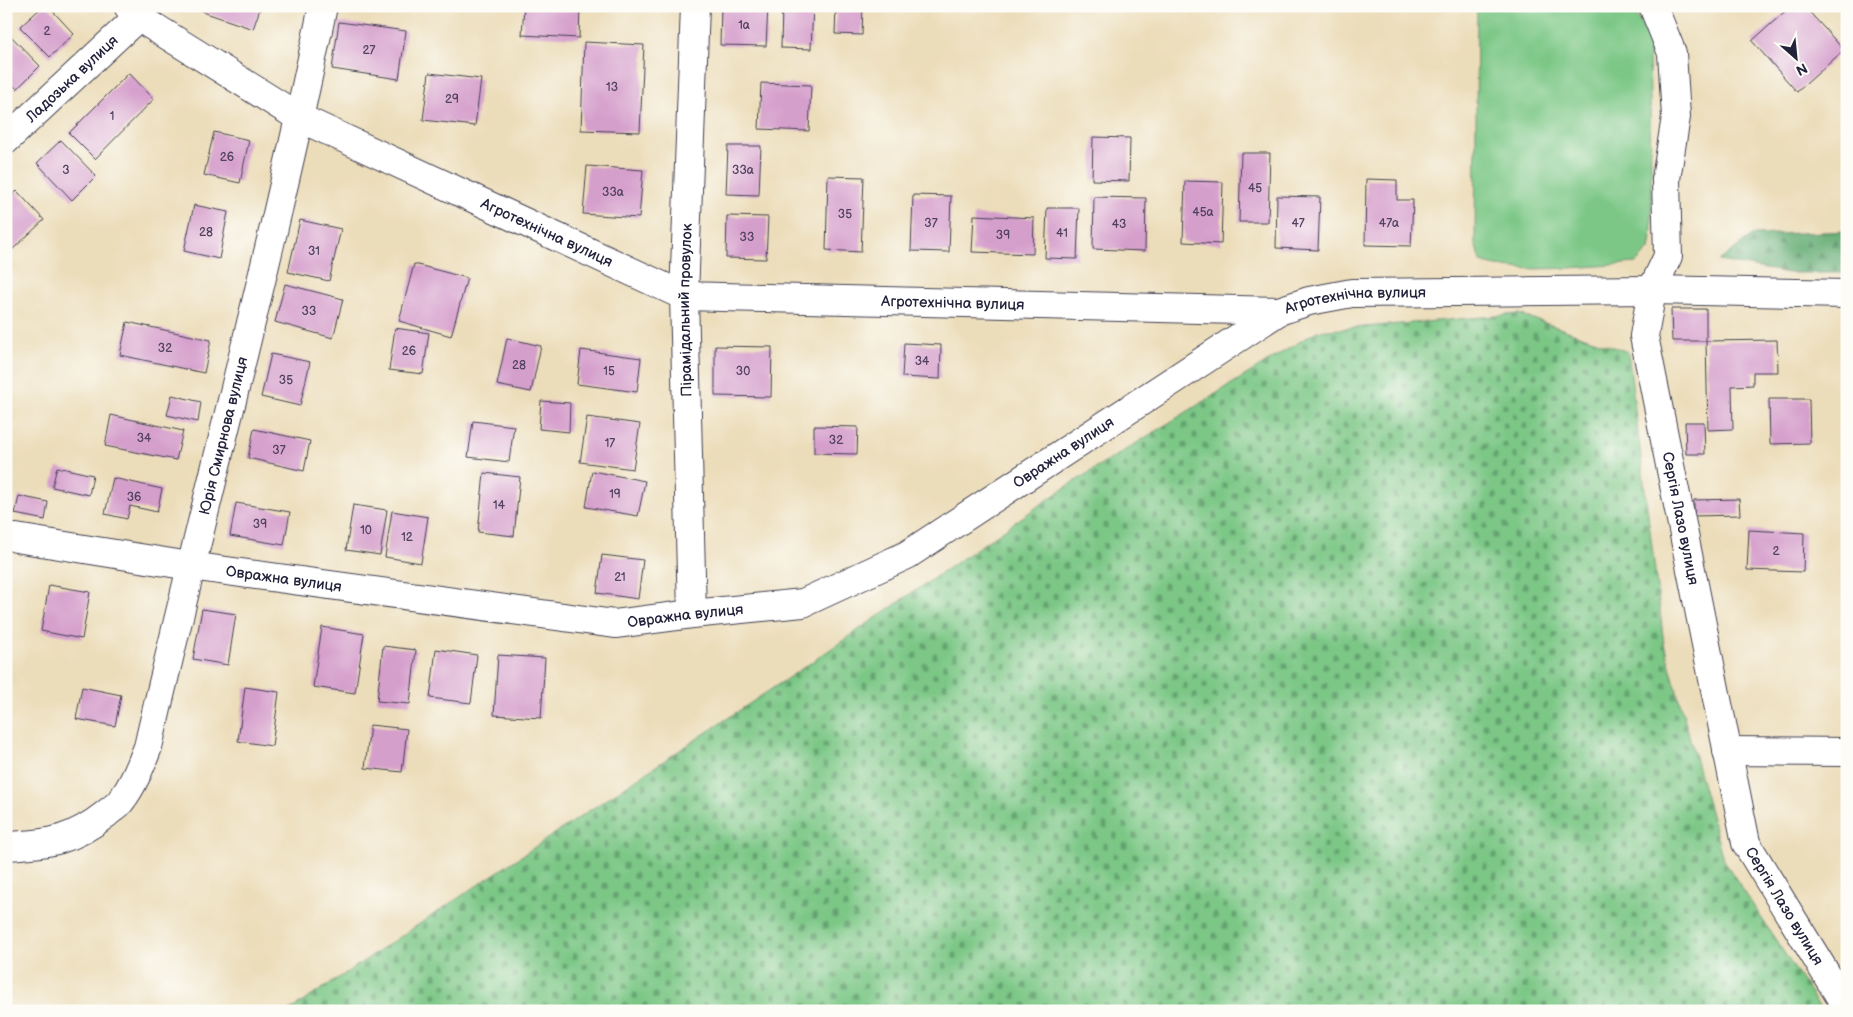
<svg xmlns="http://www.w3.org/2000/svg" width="1853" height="1017" font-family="'Balsamiq Sans',sans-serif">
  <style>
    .green { fill: #7bc786; stroke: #4e7460 }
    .forest { fill: url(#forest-firs); stroke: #436757 }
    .cemetery { fill: url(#cemetery-stones); stroke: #4e7460 }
    .building { fill: #d59fcc }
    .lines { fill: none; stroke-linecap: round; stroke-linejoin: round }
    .street-casing { stroke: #403e4e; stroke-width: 30 }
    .street { stroke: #fff; stroke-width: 28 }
    .labels { text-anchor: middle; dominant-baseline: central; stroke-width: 4.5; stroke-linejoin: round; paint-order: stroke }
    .number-label { font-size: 12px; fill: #4f415f }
    .street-label { font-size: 15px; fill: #22223b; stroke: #fdfcf7 }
  </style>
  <defs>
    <pattern id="forest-firs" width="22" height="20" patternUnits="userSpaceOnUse" patternTransform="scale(1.25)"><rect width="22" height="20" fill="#64ac73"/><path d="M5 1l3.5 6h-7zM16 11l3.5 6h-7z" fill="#528c60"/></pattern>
    <pattern id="cemetery-stones" width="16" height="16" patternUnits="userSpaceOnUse" patternTransform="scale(1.25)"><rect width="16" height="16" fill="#7bc786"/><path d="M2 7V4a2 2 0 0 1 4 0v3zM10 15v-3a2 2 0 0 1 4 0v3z" fill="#64a16f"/></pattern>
  </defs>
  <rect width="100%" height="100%" fill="#fdfcf7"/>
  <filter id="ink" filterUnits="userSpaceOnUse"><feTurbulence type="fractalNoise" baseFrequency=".02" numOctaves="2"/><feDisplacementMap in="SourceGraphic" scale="10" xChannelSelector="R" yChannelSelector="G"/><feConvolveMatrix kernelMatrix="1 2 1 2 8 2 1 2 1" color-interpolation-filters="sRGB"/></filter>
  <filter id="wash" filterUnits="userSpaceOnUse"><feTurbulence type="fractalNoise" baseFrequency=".0096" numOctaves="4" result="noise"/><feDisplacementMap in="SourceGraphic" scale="20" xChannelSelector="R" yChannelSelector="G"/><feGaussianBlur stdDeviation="1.12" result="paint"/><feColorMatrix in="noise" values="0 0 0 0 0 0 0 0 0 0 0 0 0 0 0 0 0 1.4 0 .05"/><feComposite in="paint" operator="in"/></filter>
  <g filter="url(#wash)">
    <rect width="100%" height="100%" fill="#ecddba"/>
    <!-- green -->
    <path class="green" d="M1477 6H1632L1649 39 1652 230 1649 250 1636 263C1595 266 1517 275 1481 262L1475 244Z"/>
    <!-- forest -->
    <polygon class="forest" points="1847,231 1847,273 1788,273 1719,261 1753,235"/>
    <!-- cemetery -->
    <polygon class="cemetery" points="1519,314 1628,352 1664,644 1723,859 1822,1011 289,1011 806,666 1069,485 1317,331"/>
    <g id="blocks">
      <!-- building -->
      <g class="building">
        <polygon points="43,6 48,6 74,34 50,57 20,27"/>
        <polygon points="205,6 261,6 253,29 203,12"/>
        <polygon points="524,6 580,6 579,38 522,35"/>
        <polygon points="721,6 768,6 766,46 720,45"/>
        <polygon points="782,6 813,6 811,49 781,48"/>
        <polygon points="836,6 863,6 862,35 835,34"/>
        <polygon points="1791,6 1804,6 1844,50 1797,92 1752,41"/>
        <polygon points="339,22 406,31 399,79 332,69"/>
        <polygon points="6,31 40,66 17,89 6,78"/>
        <polygon points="584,42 644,45 640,132 581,130"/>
        <polygon points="129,73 154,99 95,159 69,133"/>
        <polygon points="429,73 481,79 475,126 423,120"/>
        <polygon points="761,83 811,85 809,131 759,129"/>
        <polygon points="214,132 249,140 240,183 204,175"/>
        <polygon points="1093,137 1130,138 1129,181 1092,180"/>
        <polygon points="61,140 96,176 72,200 37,163"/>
        <polygon points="728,146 761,146 759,195 726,194"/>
        <polygon points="1241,153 1270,153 1268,222 1239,222"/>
        <polygon points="587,166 643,170 639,218 583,214"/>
        <polygon points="828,176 864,177 861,252 826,250"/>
        <polygon points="1366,179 1397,180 1397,200 1413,200 1411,246 1365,245"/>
        <polygon points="1185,181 1223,182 1221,244 1183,242"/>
        <polygon points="17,191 44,220 12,250 6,244 6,201"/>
        <polygon points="913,195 951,196 949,252 911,251"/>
        <polygon points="1277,196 1320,197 1318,250 1276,248"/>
        <polygon points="1094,197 1146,198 1145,251 1093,249"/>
        <polygon points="194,205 228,212 219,259 184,251"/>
        <polygon points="1047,208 1079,208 1077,259 1045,258"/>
        <polygon points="974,215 1034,218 1033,254 972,252"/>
        <polygon points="727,216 768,217 766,259 726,258"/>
        <polygon points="300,220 341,229 329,281 288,272"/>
        <polygon points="414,264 467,278 451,336 399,321"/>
        <polygon points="285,284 343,299 333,338 275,322"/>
        <polygon points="1671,309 1706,309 1706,341 1672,341"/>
        <polygon points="127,322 211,340 204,373 120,355"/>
        <polygon points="395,328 429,333 423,374 389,370"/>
        <polygon points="507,338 541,346 531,392 497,385"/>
        <polygon points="1777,340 1778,372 1753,372 1753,385 1732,386 1733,429 1708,430 1706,341"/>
        <polygon points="904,343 941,345 940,379 902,377"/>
        <polygon points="715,346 772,347 771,397 715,396"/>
        <polygon points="581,350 641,358 637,392 577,384"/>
        <polygon points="271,354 310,362 300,406 261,397"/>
        <polygon points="172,395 201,402 198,422 167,415"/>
        <polygon points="1769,399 1809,399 1810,443 1770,444"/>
        <polygon points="541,401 570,403 569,432 539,429"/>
        <polygon points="111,415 183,431 176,460 105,446"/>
        <polygon points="587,417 640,424 633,469 580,462"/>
        <polygon points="473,421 514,426 509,462 468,457"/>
        <polygon points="1685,422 1704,422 1705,454 1686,454"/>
        <polygon points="814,426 858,427 857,454 814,453"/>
        <polygon points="254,429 310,441 304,471 248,458"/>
        <polygon points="57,467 93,475 89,495 52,487"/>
        <polygon points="592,471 645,481 638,516 586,507"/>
        <polygon points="484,473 520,477 514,536 478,532"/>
        <polygon points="113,478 162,489 157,512 130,506 127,519 105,514"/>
        <polygon points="19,496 48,502 45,520 15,514"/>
        <polygon points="1739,499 1740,515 1694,516 1694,500"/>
        <polygon points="236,503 290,512 284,545 230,536"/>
        <polygon points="353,505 387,510 380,555 346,550"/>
        <polygon points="392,511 428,517 421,563 385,557"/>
        <polygon points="1749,530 1804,533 1803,572 1747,570"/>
        <polygon points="602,555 643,560 638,599 597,593"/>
        <polygon points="49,585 90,592 82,639 41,631"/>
        <polygon points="202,609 236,614 228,665 193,659"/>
        <polygon points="322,627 364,634 355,693 313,687"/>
        <polygon points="383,646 416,650 410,704 377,701"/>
        <polygon points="436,649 477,655 471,703 430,698"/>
        <polygon points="498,655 545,658 541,718 494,715"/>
        <polygon points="82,687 121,695 115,726 76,719"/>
        <polygon points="245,687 279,692 272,746 238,741"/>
        <polygon points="370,725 407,729 402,772 365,768"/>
      </g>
    </g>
  </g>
  <g filter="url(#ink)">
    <use href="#blocks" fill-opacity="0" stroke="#403e4e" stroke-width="1"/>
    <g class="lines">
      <defs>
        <g id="street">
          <path id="s1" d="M128 6 138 17 300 118 684 296 1279 311 1309 301 1352 293 1652 290 1847 294"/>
          <path id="s2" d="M1653 6 1672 53 1676 117 1666 179 1668 256 1652 290 1644 336 1746 843 1847 1008"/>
          <path id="s3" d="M6 140 138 17"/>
          <path id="s4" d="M16 538 190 566 615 624 692 614 803 603 907 555 1279 311"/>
          <path id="s5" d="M692 614 684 296 695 6"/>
          <polyline points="1727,751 1847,752"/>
          <path id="s6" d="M6 846C49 844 72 841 106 814 110 810 117 806 120 802 133 786 141 765 148 747 205 500 272 255 323 6"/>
        </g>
      </defs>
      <!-- street casing -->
      <use href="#street" class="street-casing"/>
      <!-- street -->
      <use href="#street" class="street"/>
    </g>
  </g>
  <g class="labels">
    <!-- number labels -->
    <g class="number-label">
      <text x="744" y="25">1а</text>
      <text x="47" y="31">2</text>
      <text x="369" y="50">27</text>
      <text x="612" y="87">13</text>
      <text x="452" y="99">29</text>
      <text x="112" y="116">1</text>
      <text x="227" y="157">26</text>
      <text x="66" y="170">3</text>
      <text x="743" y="170">33а</text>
      <text x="1255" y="188">45</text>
      <text x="613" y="192">33а</text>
      <text x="1203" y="212">45а</text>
      <text x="845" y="214">35</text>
      <text x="931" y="223">37</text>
      <text x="1298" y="223">47</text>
      <text x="1389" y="223">47а</text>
      <text x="1119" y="224">43</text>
      <text x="206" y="232">28</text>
      <text x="1062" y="233">41</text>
      <text x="1003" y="235">39</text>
      <text x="747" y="237">33</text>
      <text x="314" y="251">31</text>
      <text x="309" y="311">33</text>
      <text x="165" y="348">32</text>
      <text x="409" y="351">26</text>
      <text x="922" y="361">34</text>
      <text x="519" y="365">28</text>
      <text x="609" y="371">15</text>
      <text x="743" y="371">30</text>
      <text x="286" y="380">35</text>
      <text x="144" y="438">34</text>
      <text x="836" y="440">32</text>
      <text x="610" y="443">17</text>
      <text x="279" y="450">37</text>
      <text x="615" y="494">19</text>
      <text x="134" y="497">36</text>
      <text x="499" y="505">14</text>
      <text x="260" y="524">39</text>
      <text x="366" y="530">10</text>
      <text x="407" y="537">12</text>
      <text x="1776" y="551">2</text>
      <text x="620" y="577">21</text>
    </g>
    <!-- street labels -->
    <g class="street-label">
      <text stroke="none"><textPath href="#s3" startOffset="90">Ладозька вулиця</textPath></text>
      <text stroke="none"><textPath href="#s1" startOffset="478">Агротехнічна вулиця</textPath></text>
      <text stroke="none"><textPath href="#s1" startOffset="1302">Агротехнічна вулиця</textPath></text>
      <text stroke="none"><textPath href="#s1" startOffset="898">Агротехнічна вулиця</textPath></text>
      <text stroke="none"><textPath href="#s5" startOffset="304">Пірамідальний провулок</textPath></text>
      <text stroke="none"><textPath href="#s6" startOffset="508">Юрія Смирнова вулиця</textPath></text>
      <text stroke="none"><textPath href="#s4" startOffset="1096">Овражна вулиця</textPath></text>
      <text stroke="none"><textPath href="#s2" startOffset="525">Сергія Лазо вулиця</textPath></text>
      <text stroke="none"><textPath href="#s4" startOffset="271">Овражна вулиця</textPath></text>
      <text stroke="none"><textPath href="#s4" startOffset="676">Овражна вулиця</textPath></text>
      <text stroke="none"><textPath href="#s2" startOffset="930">Сергія Лазо вулиця</textPath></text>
    </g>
  </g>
  <!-- margin -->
  <rect width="1853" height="1017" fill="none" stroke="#fdfcf7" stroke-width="25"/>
  <!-- north arrow -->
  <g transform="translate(1796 58) rotate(153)" stroke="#fdfcf7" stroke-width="4" paint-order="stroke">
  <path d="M0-4L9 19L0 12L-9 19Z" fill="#22223b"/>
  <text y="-8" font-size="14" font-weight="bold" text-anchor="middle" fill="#22223b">N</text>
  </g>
</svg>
